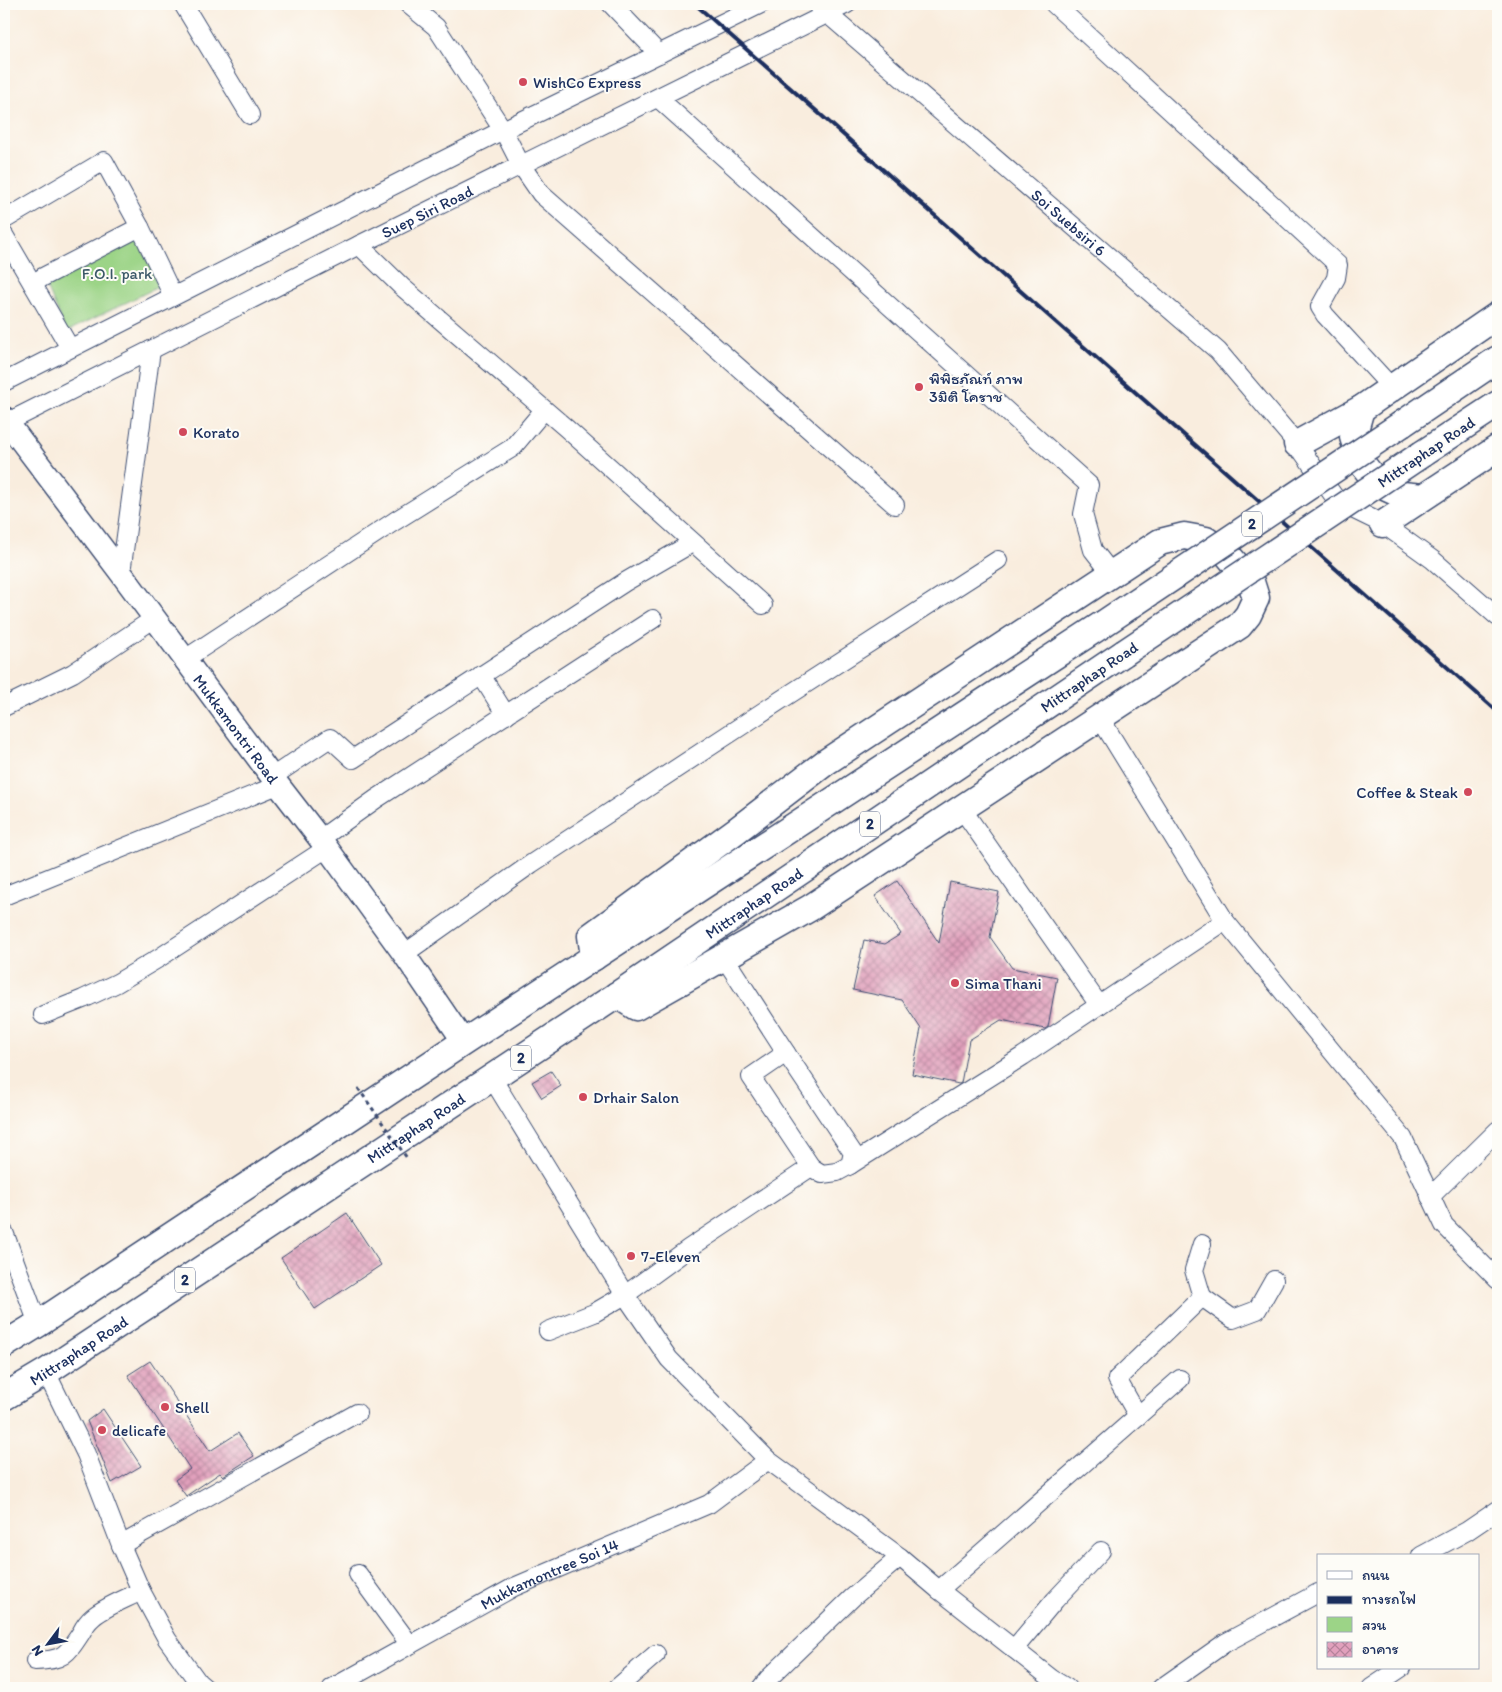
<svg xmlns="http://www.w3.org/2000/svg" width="1502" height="1692" font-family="Itim,'Playpen Sans Thai',sans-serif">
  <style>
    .green { fill: #9cd487; stroke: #5c8272 }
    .building { fill: url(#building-cross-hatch) }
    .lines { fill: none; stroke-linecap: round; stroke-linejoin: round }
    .minor-casing { stroke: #3c4c71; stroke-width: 20 }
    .major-casing { stroke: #3c4c71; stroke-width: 25 }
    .highway-casing { stroke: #3c4c71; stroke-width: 29 }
    .minor { stroke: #fff; stroke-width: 18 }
    .major { stroke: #fff; stroke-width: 22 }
    .highway { stroke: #fff; stroke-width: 26 }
    .rail { stroke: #1b2f5e; stroke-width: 4 }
    .highway-bridge-casing { stroke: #3c4c71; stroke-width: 29; stroke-linecap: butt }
    .path-bridge { stroke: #3c4c71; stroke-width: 3; stroke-dasharray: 4 4; stroke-linecap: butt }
    .highway-bridge { stroke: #fff; stroke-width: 26 }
    .poi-dot { fill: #d1495b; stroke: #fdfcf7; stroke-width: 2 }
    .labels { text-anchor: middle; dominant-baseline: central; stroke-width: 4; stroke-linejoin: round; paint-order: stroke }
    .shield { fill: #fdfcf7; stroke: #5f6c8c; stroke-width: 1 }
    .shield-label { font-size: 15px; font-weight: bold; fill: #1b2f5e }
    .poi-label { font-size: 16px; fill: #1b2f5e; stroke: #fdfcf7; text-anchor: start }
    .street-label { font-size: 16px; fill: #1b2f5e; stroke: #fdfcf7 }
    .park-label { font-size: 16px; fill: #3b5868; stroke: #fdfcf7 }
  </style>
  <defs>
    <pattern id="building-cross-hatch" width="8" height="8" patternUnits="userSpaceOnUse" patternTransform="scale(1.25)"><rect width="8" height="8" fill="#e1a0bc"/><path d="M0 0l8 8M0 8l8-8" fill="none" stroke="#b6839c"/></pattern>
  </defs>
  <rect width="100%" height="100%" fill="#fdfcf7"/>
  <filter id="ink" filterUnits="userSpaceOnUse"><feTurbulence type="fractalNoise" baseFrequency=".02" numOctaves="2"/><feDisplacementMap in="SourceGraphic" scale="10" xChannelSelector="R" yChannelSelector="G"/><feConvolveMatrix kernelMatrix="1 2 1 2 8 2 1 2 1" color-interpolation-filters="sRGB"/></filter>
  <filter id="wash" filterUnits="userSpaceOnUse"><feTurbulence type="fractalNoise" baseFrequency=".0096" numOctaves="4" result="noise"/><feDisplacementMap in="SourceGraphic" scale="20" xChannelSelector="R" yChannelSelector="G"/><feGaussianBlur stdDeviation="1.12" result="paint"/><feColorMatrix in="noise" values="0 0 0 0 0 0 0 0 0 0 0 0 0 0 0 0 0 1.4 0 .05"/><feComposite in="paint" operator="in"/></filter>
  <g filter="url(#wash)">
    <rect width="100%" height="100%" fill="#f9edde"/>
    <!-- green -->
    <polygon class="green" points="133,231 160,286 66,332 43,277"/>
    <g id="blocks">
      <!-- building -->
      <g class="building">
        <polygon points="897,881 939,943 950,882 999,892 990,937 1012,968 1057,977 1048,1027 1045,1029 1001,1020 969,1040 961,1083 959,1084 912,1074 921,1029 902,1000 853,990 864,940 885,944 901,934 875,896"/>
        <polygon points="551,1071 561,1086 542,1098 532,1082"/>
        <polygon points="347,1213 381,1265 315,1309 281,1258"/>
        <polygon points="150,1361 210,1451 238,1433 254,1456 223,1476 220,1473 186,1496 175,1480 190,1469 128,1375"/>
        <polygon points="103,1409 141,1466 112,1483 87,1421"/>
      </g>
    </g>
  </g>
  <g filter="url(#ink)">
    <use href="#blocks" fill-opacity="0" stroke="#3c4c71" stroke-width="1"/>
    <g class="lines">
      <defs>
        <g id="minor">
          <polyline points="183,4 250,115"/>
          <polyline points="408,4 436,27 503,130 521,165 541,194 895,505"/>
          <polyline points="611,4 659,54"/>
          <path id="s1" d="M816 4 1218 351 1297 444 1338 502 1383 524 1433 560 1498 617"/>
          <polyline points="1054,4 1338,265 1336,278 1320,307 1325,315 1392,388"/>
          <polyline points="658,98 1089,485 1083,514 1093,550 1111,573"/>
          <polyline points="4,220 104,161 140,227 173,296"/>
          <polyline points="4,235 70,348"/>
          <polyline points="359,245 401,286 566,428 763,605"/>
          <polyline points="33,284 43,277 140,227"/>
          <polyline points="4,382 503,130 761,4"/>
          <path id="s2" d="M8 422 359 245 847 4"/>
          <polyline points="121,573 151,350"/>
          <polyline points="185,659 395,521 512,448 544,410"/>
          <polyline points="481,675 506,715"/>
          <polyline points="4,707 73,673 155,618"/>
          <polyline points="1100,718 1225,921 1403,1138 1444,1225 1498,1280"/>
          <polyline points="272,777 330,738 353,759 625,582 692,543"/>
          <polyline points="962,809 1099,1005"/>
          <polyline points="320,839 376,799 653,619"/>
          <polyline points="4,896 278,785"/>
          <polyline points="404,954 531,864 790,694 998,560"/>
          <polyline points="43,1015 83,999 117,983 159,958 327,848"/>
          <polyline points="786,1053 853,1153 850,1165 837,1172 822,1174 811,1167"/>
          <polyline points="492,1078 625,1295 669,1359 768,1460 900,1557 939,1590 1014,1649 1052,1679 1067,1688"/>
          <polyline points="850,1165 1023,1056 1225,921"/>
          <polyline points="1430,1197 1498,1130"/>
          <polyline points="4,1232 38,1324"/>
          <polyline points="1202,1297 1233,1319 1257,1310 1274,1280"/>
          <polyline points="548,1331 594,1313 625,1295 688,1249 811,1167 751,1077 786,1053 724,957"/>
          <polyline points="46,1372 86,1454 121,1545 141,1591 167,1639 198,1682 205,1688"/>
          <polyline points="1138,1416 1117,1379 1202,1297 1194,1270 1202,1244"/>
          <polyline points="121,1545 357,1413"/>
          <polyline points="1421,1556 1467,1531 1498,1510"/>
          <polyline points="358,1574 410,1645"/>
          <polyline points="939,1590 1180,1379"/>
          <polyline points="1014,1649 1055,1600 1101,1551"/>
          <path d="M35 1661C63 1660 66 1656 81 1633 84 1627 87 1622 93 1617 106 1606 126 1599 141 1591"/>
          <path id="s3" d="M332 1688 514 1587 709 1504 768 1460"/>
          <polyline points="617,1688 656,1654"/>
          <polyline points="761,1688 768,1679 853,1597 900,1557"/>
          <polyline points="1161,1688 1225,1643 1318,1593"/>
          <polyline points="1371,1688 1401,1668"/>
        </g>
        <g id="major">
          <path id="s4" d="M4 418 121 573 272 777 327 848 404 954 464 1042"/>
        </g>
        <g id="highway">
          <polyline points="1361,409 1353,437 1361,462 1378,484 1402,495 1423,497"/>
          <polyline points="1402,424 1498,359"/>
          <polyline points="1297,444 1361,409 1498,315"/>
          <polyline points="1422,454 1498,404"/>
          <polyline points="1383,524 1498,448"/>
          <polyline points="594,957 591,936 737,830 826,762 1160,542 1184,536 1206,540 1227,554 1251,582 1256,598 1248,615 1239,626 810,908 636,1007 617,995"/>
          <polyline points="4,1345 38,1324 464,1042 1103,624"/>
          <path id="s5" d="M4 1397 46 1372 617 995 1124 653"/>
        </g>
      </defs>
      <!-- minor casing -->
      <use href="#minor" class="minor-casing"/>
      <!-- major casing -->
      <use href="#major" class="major-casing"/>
      <!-- highway casing -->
      <use href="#highway" class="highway-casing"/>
      <!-- minor -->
      <use href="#minor" class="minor"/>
      <!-- major -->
      <use href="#major" class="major"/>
      <!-- highway -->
      <use href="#highway" class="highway"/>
      <!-- rail -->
      <polyline class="rail" points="695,4 1498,712"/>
      <defs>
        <g id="highway-bridge">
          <polyline points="1103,624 1402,424"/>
          <polyline points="1124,653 1422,454"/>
        </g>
      </defs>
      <!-- highway-bridge casing -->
      <use href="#highway-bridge" class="highway-bridge-casing"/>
      <!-- path-bridge -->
      <polyline class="path-bridge" points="358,1088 407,1158"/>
      <!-- highway-bridge -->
      <use href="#highway-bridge" class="highway-bridge"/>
    </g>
  </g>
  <!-- markers -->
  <g class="poi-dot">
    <circle cx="523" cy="82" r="5"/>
    <circle cx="919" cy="387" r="5"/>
    <circle cx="183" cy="432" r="5"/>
    <circle cx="1468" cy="792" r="5"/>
    <circle cx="955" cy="983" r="5"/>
    <circle cx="583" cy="1097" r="5"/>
    <circle cx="631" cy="1256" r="5"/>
    <circle cx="165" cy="1407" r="5"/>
    <circle cx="102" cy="1430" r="5"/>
  </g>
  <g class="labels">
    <!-- shield labels -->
    <g class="shield">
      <rect x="1242" y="511.5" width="20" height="25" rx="4"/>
      <rect x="860" y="811.5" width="20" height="25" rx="4"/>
      <rect x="511" y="1045.5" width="20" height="25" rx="4"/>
      <rect x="175" y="1267.5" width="20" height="25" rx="4"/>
    </g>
    <g class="shield-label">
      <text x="1252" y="524">2</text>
      <text x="870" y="824">2</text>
      <text x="521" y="1058">2</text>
      <text x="185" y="1280">2</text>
    </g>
    <!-- poi labels -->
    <g class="poi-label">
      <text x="533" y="82">WishCo Express</text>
      <text x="929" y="378">พิพิธภัณท์ ภาพ<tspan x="929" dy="18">3มิติ โคราช</tspan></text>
      <text x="193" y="432">Korato</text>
      <text x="1458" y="792" text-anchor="end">Coffee &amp; Steak</text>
      <text x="965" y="983">Sima Thani</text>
      <text x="593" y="1097">Drhair Salon</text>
      <text x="641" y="1256">7-Eleven</text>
      <text x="175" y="1407">Shell</text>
      <text x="112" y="1430">delicafe</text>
    </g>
    <!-- street labels -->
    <g class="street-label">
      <text stroke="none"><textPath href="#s2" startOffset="469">Suep Siri Road</textPath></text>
      <text stroke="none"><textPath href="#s1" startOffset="334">Soi Suebsiri 6</textPath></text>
      <text transform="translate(1426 452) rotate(-34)">Mittraphap Road</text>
      <text transform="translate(1089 677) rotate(-34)">Mittraphap Road</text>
      <text stroke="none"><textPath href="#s4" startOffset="388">Mukkamontri Road</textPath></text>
      <text stroke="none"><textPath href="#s5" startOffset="898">Mittraphap Road</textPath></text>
      <text stroke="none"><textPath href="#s5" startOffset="492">Mittraphap Road</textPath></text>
      <text stroke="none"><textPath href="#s5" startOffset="88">Mittraphap Road</textPath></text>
      <text stroke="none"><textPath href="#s3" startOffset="246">Mukkamontree Soi 14</textPath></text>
    </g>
    <!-- park labels -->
    <g class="park-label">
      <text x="117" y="273">F.O.I. park</text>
    </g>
  </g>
  <!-- margin -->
  <rect width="1502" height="1692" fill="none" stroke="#fdfcf7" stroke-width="20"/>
  <!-- legend -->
  <rect x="1317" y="1554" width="162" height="115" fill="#fdfcf7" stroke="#a3aaba"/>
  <rect x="1327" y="1571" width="25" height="8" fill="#ffffff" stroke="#a3aaba"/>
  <text x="1362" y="1580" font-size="15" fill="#1b2f5e">ถนน</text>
  <rect x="1327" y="1596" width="25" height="8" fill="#1b2f5e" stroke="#a3aaba"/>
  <text x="1362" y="1604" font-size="15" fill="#1b2f5e">ทางรถไฟ</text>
  <rect x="1327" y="1617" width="25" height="15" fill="#9cd487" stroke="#a3aaba"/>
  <text x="1362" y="1630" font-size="15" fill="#1b2f5e">สวน</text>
  <rect x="1327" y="1642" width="25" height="15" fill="url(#building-cross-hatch)" stroke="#a3aaba"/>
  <text x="1362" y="1654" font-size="15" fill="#1b2f5e">อาคาร</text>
  <!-- north arrow -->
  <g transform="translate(48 1644) rotate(238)" stroke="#fdfcf7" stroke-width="4" paint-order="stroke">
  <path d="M0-4L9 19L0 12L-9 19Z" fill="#1b2f5e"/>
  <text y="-8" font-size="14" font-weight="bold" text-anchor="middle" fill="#1b2f5e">N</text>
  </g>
</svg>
